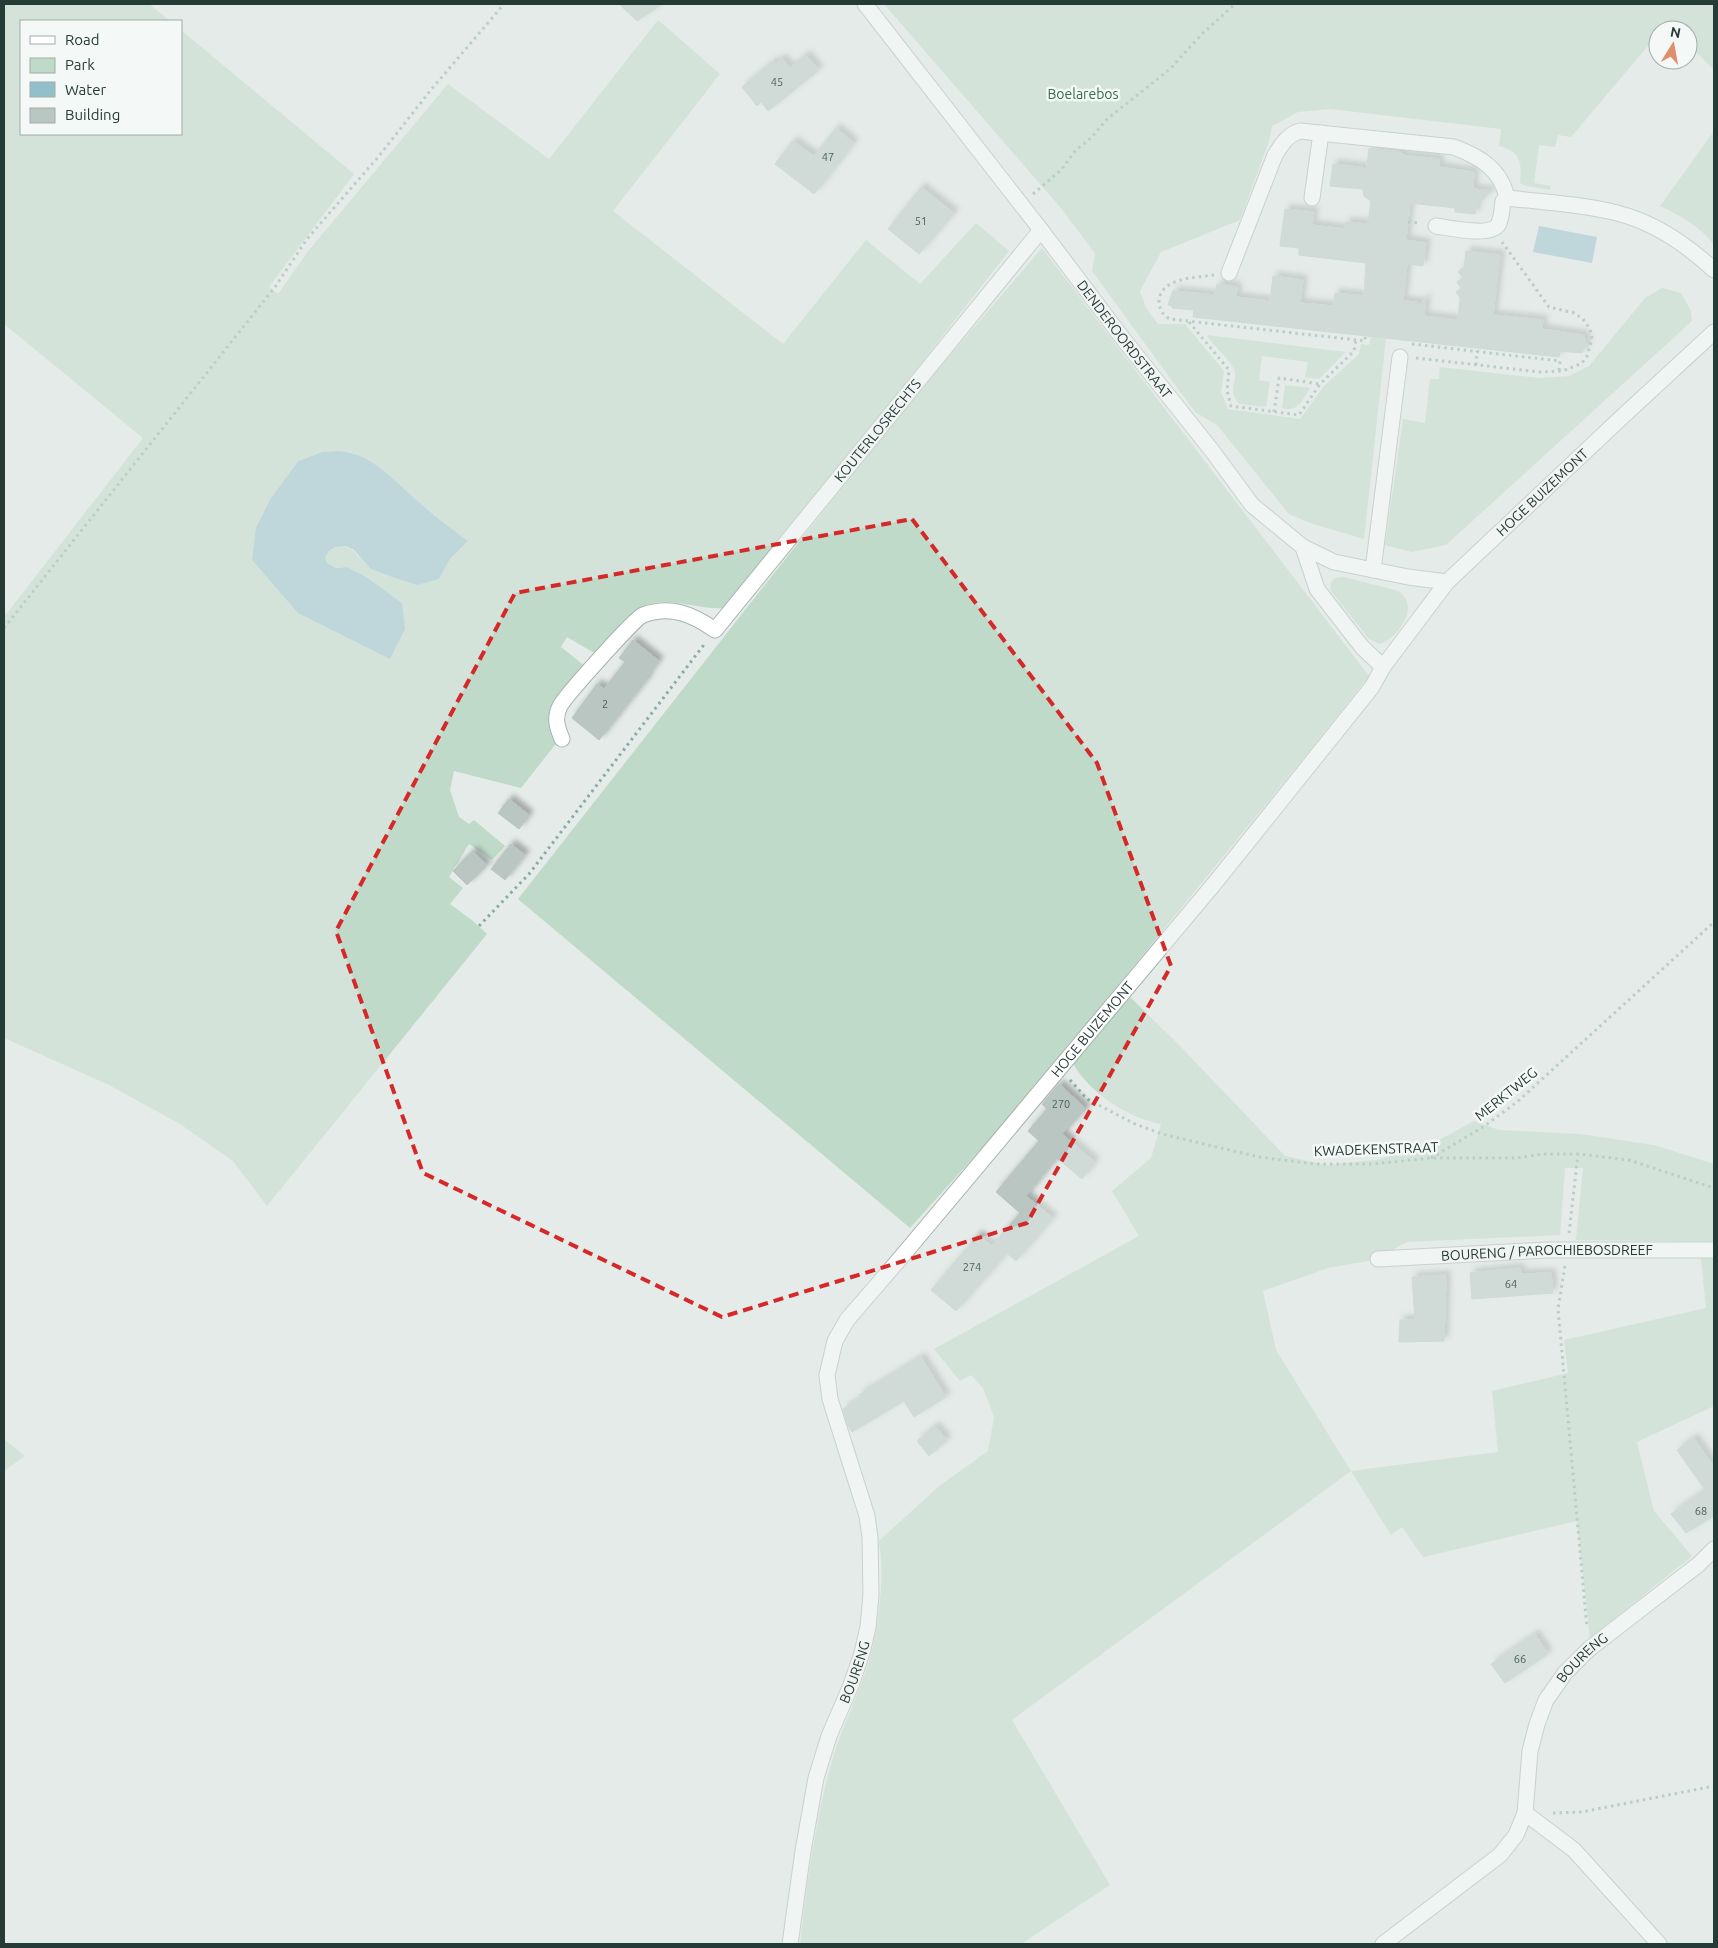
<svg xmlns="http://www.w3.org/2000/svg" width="1718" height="1948" font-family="Ubuntu,sans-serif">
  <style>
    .green { fill: #bfdac8; fill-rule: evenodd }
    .water { fill: #93bfca }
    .building { fill: #b9c6c1; stroke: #b7c4bf; filter: url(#shadow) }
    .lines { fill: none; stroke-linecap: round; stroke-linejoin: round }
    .minor-casing { stroke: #a7b3af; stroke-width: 17 }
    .path { stroke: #88aba2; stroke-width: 3; stroke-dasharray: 2.5 4; stroke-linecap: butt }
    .minor { stroke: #fff; stroke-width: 15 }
    .marked { fill: none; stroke: #d62828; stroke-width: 4; stroke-dasharray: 10 6; stroke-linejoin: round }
    .labels { text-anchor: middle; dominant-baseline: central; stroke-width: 5; stroke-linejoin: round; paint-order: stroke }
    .number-label { font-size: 11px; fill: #4a5e59 }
    .park-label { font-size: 14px; fill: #346d4d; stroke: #f4f8f6 }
    .street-label { font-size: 14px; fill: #253b36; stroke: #f4f8f6 }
  </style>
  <defs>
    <filter id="shadow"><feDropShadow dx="4.5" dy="-4.5" stdDeviation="2.5" flood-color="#0004"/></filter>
  </defs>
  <rect width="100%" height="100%" fill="#e4ebe8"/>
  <!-- green -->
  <g class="green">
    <path d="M4 4H149L170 21H21V134H181V30L354 174 269 287 278 294 309 250 448 84 549 159 658 20 720 74 613 211 783 344 866 240 920 284 976 223 1009 251 880 416 726 608C707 610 688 603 668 602 635 599 614 632 596 654L567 637 561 647 586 667 559 700 558 741 521 788 454 771 450 790 459 817 469 824 474 820 505 846 492 860 469 844 449 877 463 888 450 904 473 921 487 934 267 1206 233 1161 180 1124 109 1085 4 1038V617L143 438 4 324ZM338 451C374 453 394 482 419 503 435 517 452 529 468 541L450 559 439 579 358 556C348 542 333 543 325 557L327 563 335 568 347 567 368 578 402 603 298 613 271 498 298 461 322 452Z"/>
    <path d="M884 4H1714V70L1688 44V30H1673L1667 24 1661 30H1658V34L1571 137 1558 135 1555 147 1539 145 1534 183 1551 186 1550 190 1526 186 1520 183C1522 162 1521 152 1499 146L1501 129 1330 109 1298 112 1272 126 1269 141 1240 220 1161 252 1140 291 1146 308 1158 324H1185L1224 371 1221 392 1228 409 1300 419 1324 386 1359 354 1361 344 1369 345 1371 337 1386 338 1364 539 1310 523 1289 514 1217 425 1195 412 1092 271 1095 253 1060 207Z"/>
    <path d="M1714 131V245C1700 226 1681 216 1660 206Z"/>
    <polygon points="1042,248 1369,676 1320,738 1017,1109 910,1228 518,899 749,605 901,413"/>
    <polygon points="1662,288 1681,293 1691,311 1692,321 1446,545 1411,552 1385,545 1403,419 1425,423 1430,379 1439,379 1440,367 1539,378 1569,376 1589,366 1645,298"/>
    <path d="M1207 335 1346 352 1319 379 1305 377 1308 362 1262 356 1259 380 1270 382 1266 407 1239 404C1226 388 1239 381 1234 369 1229 360 1215 346 1208 338Z"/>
    <path d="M1285 385 1310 388C1303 399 1297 414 1282 408Z"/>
    <path d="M1344 577 1399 591C1404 595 1408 602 1408 608 1408 622 1392 641 1379 644L1369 639 1331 591C1328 580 1335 577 1344 577Z"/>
    <path d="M1129 996 1181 1047 1285 1156 1327 1165 1376 1160 1428 1146 1474 1121 1499 1130 1580 1134 1654 1145 1714 1164V1242L1576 1240 1583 1168H1565L1560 1235 1407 1242 1374 1260 1328 1268 1263 1291 1276 1350 1351 1471 1498 1452 1492 1391 1568 1373 1564 1340 1706 1308 1701 1258H1714V1406L1637 1442 1654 1511 1692 1556 1590 1638 1577 1521 1423 1557 1402 1527 1391 1535 1351 1471 1012 1720 1110 1885 1021 1944H800C807 1883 815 1821 832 1761 844 1719 868 1679 875 1636 879 1611 883 1585 881 1560 881 1553 879 1548 879 1541L938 1487 988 1451 994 1417 983 1388 971 1375 960 1381 934 1349 1139 1236 1112 1191 1151 1158 1161 1124C1130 1119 1086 1091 1072 1061Z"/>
    <polygon points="4,1439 25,1456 4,1471"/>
  </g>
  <!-- water -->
  <g class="water">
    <polygon points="1539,226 1597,237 1592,263 1533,252"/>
    <path d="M338 451C374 453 394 482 420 503 435 517 452 529 468 541L450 559 439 579 417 585 395 578 371 569 354 550 346 546 335 547 329 551 325 557 327 563 336 568 347 567 368 578 402 603 405 629 390 659 298 613 252 560 256 528 271 498 298 461 322 452Z"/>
  </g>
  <!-- building -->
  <g class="building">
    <polygon points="619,4 662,4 637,21"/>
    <polygon points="806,55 819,70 768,111 761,102 757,106 742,87 774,61 776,63 782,58 790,68"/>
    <polygon points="836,128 854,143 814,194 775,164 793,141 814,156"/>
    <polygon points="1369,148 1401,152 1401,155 1439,159 1439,167 1474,172 1473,189 1492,191 1477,204 1475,214 1455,212 1455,208 1410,203 1406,240 1426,243 1423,266 1407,264 1403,301 1418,302 1418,305 1426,298 1424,316 1458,320 1460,298 1456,292 1461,288 1457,282 1463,277 1458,272 1464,267 1466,251 1500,255 1493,315 1543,320 1542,329 1584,335 1586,345 1582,353 1560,351 1559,357 1193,317 1194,310 1172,308 1172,306 1168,305 1173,291 1215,295 1217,284 1237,287 1236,297 1270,301 1273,276 1303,280 1300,303 1333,306 1335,293 1364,296 1366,263 1299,255 1299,248 1280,246 1285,209 1314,212 1312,225 1345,229 1346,222 1368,224 1371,201 1364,196 1363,189 1330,186 1333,164 1367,168"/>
    <polygon points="921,187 954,213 919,254 888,229"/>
    <polygon points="633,640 659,661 647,677 648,678 599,740 572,718 597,684 604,689 625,662 619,658"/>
    <polygon points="509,799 529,815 519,829 498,813"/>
    <polygon points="511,844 525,855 505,880 491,869"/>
    <polygon points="473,851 487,865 467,885 453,871"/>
    <polygon points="1059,1084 1086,1109 1062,1134 1095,1162 1082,1179 1057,1158 1026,1196 1053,1218 1016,1261 1007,1253 956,1311 931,1290 978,1235 992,1246 1020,1213 996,1192 1039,1141 1028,1131 1047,1109 1042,1104"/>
    <polygon points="1520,1268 1521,1274 1551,1273 1553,1293 1472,1299 1470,1273"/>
    <polygon points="1446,1275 1444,1341 1399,1342 1400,1320 1415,1320 1412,1277"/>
    <polygon points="921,1357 946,1397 914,1417 904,1401 852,1432 848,1426 843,1409 861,1398 859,1395"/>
    <polygon points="935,1426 947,1440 929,1456 917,1441"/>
    <polygon points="1694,1438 1714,1467 1714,1516 1686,1533 1671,1514 1705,1490 1677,1450"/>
    <polygon points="1535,1634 1548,1654 1505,1683 1491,1664"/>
  </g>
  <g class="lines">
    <defs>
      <g id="minor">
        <path id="s1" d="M865 4 1041 230 1124 340 1213 452 1252 505 1303 547 1334 562 1408 577 1447 582"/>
        <polyline points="1312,198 1321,133"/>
        <path d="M1436 226C1450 228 1489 237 1498 225 1502 218 1502 208 1503 201L1507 198C1543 202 1581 204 1617 213 1653 222 1687 245 1714 270"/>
        <path d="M1229 273 1275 155C1282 144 1287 135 1300 131L1454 147C1480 157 1501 169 1507 198"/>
        <polyline points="1303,547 1317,589 1362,647 1383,667"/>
        <polyline points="1373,570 1400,357"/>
        <path id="s2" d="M562 739C557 727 554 718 560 706 566 695 635 618 643 615 671 605 692 614 715 630L1041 230"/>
        <path id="s3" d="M1378 1259 1547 1250H1714"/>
        <polyline points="1525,1813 1574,1850 1659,1944"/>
        <path id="s4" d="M790 1944 803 1851 816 1778 829 1736 851 1685 862 1653 868 1627 871 1595 870 1537 867 1516 830 1399 827 1375 835 1341 847 1320 903 1255 1214 884 1372 687 1383 667 1447 582 1622 417 1714 332"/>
        <path id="s5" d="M1383 1944 1500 1855 1516 1835 1525 1813 1530 1751 1537 1724 1546 1700 1565 1673 1589 1649 1699 1564 1714 1549"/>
      </g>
    </defs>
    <!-- minor casing -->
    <use href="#minor" class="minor-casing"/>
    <!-- path -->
    <g class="path">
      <polyline points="1033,194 1061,170 1075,151 1092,137 1106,120 1170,69 1202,34 1235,4"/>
      <polyline points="1408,222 1419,223"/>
      <path d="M1214 275C1195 278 1159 277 1159 303 1160 311 1164 316 1170 319L1365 341V336"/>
      <polyline points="1189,322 1229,370 1227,391 1231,406 1299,415 1320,384 1354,351 1356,340"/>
      <polyline points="1412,344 1560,361 1559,371"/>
      <polyline points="1416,358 1540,372 1562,371 1573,367 1582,363 1587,356 1592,339 1590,329 1583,319 1574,313 1549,307 1502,242"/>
      <polyline points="1476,365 1477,351"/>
      <polyline points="1274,412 1279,378 1320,384"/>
      <polyline points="4,628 275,287 307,239 379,156 430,91 504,4"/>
      <polyline points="479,926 529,874 706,642"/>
      <polyline points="1070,1080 1087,1099 1135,1124 1162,1134 1259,1157 1314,1164 1373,1164 1430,1158 1517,1158 1543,1154 1578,1154 1629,1160 1714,1188"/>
      <polyline points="1431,1158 1483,1127 1517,1102 1714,922"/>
      <polyline points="1569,1233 1578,1154"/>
      <polyline points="1565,1266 1558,1309 1587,1628"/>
      <polyline points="1553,1813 1582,1812 1714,1786"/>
    </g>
    <!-- minor -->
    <use href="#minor" class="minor"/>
  </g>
  <!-- marked area -->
  <path d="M0 0H1718V1948H0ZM912 519 1097 763 1171 966 1027 1223 722 1317 423 1173 336 931 515 593Z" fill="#e4ebe8" fill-opacity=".55" fill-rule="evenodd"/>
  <path class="marked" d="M912 519 1097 763 1171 966 1027 1223 722 1317 423 1173 336 931 515 593Z"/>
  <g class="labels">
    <!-- number labels -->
    <g class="number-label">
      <text x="777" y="82">45</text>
      <text x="828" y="157">47</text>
      <text x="921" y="221">51</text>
      <text x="605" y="704">2</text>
      <text x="1061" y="1104">270</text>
      <text x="972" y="1267">274</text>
      <text x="1511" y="1284">64</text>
      <text x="1701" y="1511">68</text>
      <text x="1520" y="1659">66</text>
    </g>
    <!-- park labels -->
    <g class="park-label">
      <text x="1083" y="94">Boelarebos</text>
    </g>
    <!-- street labels -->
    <g class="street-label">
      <text stroke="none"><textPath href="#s1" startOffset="424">DENDEROORDSTRAAT</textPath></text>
      <text stroke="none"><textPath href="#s2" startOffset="492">KOUTERLOSRECHTS</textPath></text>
      <text stroke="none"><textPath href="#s4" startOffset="1728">HOGE BUIZEMONT</textPath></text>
      <text stroke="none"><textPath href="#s4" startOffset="1026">HOGE BUIZEMONT</textPath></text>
      <text transform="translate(1506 1094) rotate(-39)">MERKTWEG</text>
      <text transform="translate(1376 1149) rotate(-2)">KWADEKENSTRAAT</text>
      <text stroke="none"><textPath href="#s3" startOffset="169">BOURENG / PAROCHIEBOSDREEF</textPath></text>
      <text stroke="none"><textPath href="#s5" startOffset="368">BOURENG</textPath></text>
      <text stroke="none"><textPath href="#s4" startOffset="281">BOURENG</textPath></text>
    </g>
  </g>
  <!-- border -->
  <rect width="1718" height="1948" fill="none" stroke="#253b36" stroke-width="10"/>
  <!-- legend -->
  <rect x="20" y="20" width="162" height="115" fill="#f4f8f6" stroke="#a1aca9"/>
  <rect x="30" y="36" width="25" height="8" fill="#ffffff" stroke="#a1aca9"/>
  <text x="65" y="45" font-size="15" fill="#253b36">Road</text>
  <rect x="30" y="58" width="25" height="15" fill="#bfdac8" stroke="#a1aca9"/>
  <text x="65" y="70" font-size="15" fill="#253b36">Park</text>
  <rect x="30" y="82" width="25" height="15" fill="#93bfca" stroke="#a1aca9"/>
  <text x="65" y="95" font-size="15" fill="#253b36">Water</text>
  <rect x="30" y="108" width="25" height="15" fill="#b9c6c1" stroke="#a1aca9"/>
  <text x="65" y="120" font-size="15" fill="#253b36">Building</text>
  <!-- north arrow -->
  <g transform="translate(1673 45) rotate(11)"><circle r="24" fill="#f4f8f6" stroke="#a1aca9"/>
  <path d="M0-4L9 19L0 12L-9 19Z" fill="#e18e6c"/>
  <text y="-8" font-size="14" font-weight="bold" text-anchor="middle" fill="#253b36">N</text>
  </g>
</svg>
